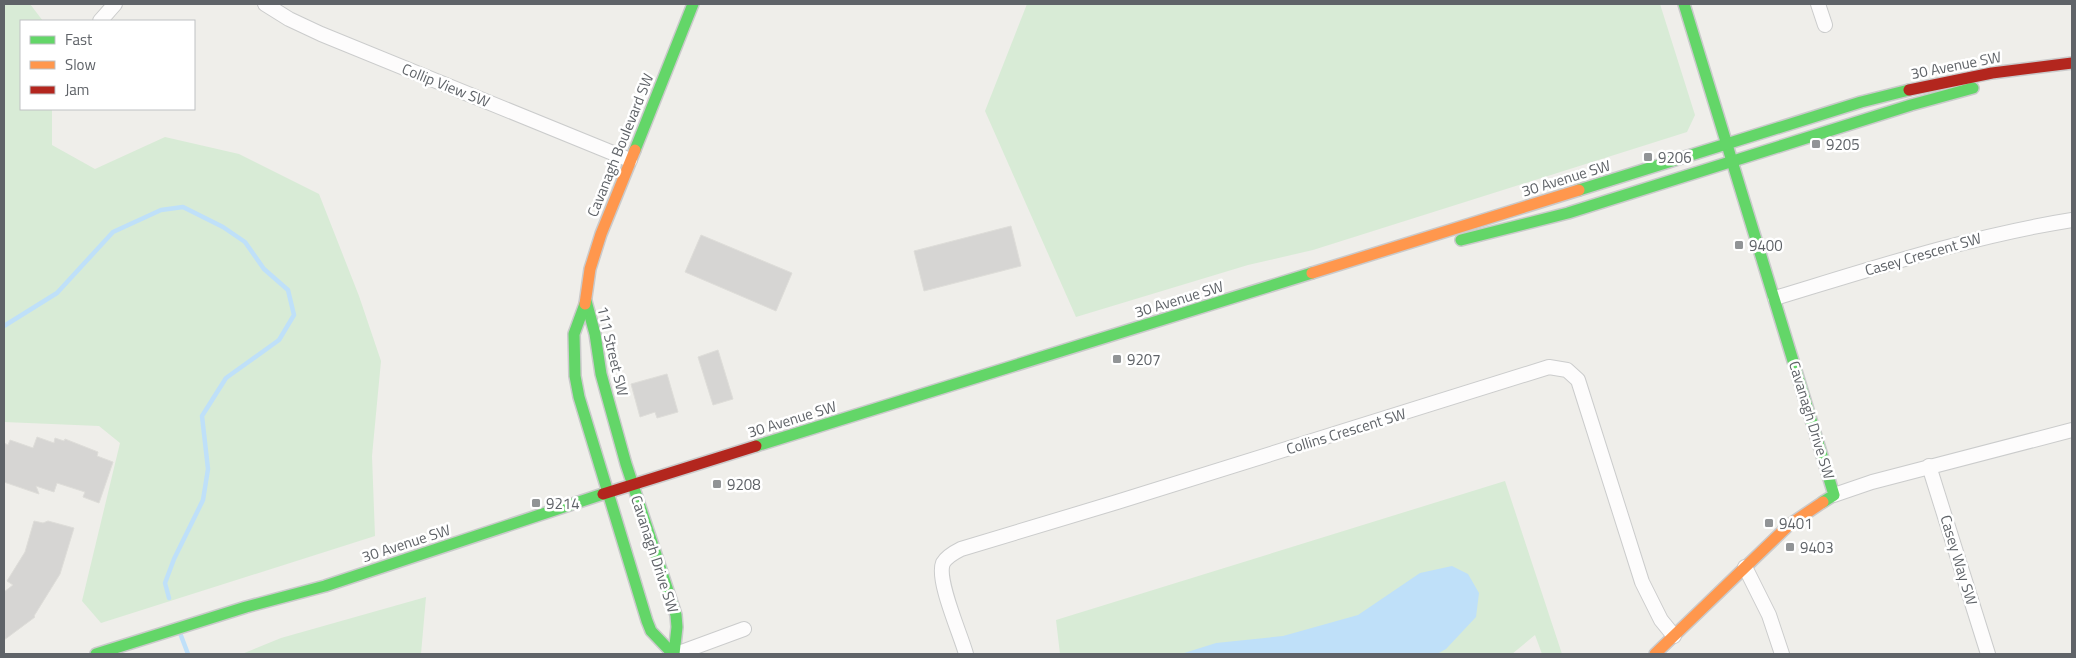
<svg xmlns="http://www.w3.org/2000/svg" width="2076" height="658" font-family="'Titillium Web',sans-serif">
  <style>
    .green { fill: #d8ebd6 }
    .water { fill: #bfe0f9 }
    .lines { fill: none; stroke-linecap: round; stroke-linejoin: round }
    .stream { stroke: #bfe0f9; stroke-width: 4.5 }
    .building { fill: #d6d5d3; stroke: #deddd9 }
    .street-casing { stroke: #cbcccc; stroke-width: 16 }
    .fast-casing { stroke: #cacacb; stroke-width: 14 }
    .slow-casing { stroke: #cacacb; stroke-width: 14 }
    .jam-casing { stroke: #cacacb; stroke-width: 14 }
    .street { stroke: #fdfcfc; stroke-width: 14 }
    .fast { stroke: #63d668; stroke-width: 11 }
    .slow { stroke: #ff974d; stroke-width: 11 }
    .jam { stroke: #b3261e; stroke-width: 11 }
    .poi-dot { fill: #919496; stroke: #fff; stroke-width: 2 }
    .labels { text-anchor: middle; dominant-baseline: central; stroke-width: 5; stroke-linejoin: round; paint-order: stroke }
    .street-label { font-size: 15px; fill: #5f6368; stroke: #fff }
    .poi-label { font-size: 15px; fill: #5f6368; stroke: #fff; text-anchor: start }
  </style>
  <rect width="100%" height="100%" fill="#efeeea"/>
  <!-- green -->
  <g class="green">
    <polygon points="4,4 30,4 43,21 21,21 21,109 52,109 52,145 95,169 165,137 239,154 319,194 359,296 381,361 372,456 375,536 101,623 82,601 120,443 99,426 4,422"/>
    <polygon points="1027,4 1660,4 1695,115 1687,132 1313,250 1248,265 1076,317 985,111"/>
    <polygon points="1505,481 1562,654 1542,654 1535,635 1512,654 1060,654 1056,620"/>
    <polygon points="426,597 421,654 242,654 281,638"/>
  </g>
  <!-- water -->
  <polygon class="water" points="1452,566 1468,574 1479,593 1476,617 1446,649 1437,654 1181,654 1216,643 1283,636 1358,615 1420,573"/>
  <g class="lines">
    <!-- stream -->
    <g class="stream">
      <polyline points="4,326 57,293 113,232 161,210 183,207 223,227 245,242 264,269 288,290 294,315 279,340 226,378 202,416 208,469 203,500 174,559 165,583 169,598"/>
      <polyline points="180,633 188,654"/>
    </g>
  </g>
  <!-- building -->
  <g class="building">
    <polygon points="1011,226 1021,266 924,291 914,251"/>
    <polygon points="701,235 792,273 776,311 685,272"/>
    <polygon points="718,350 733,399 713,405 698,357"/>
    <polygon points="667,374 678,412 657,418 655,412 640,417 631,384"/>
    <polygon points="37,437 54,443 55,438 64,441 65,439 98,452 97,456 113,462 99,503 83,497 85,492 57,483 54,492 36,486 39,494 4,482 4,443 8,445 10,440 33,448"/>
    <polygon points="34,521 43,523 48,521 74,528 60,574 34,616 35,617 4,640 4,592 13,585 7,581 25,552"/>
  </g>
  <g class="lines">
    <defs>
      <g id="street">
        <polyline points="265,4 289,19 321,34 630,160"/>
        <polyline points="1818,4 1825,25"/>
        <polyline points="100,21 115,4"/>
        <path d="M1775 298C1874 268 1971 236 2072 220"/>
        <polyline points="1929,466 1988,654"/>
        <polyline points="1834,495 1872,482 2072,430"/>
        <polyline points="1745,567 1769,615 1782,654"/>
        <polyline points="676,654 744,629"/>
        <path d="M966 654C961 635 936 580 943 563 947 556 955 552 961 549L1117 502 1549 367 1567 370 1578 380 1642 582 1661 620 1674 636"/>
      </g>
      <g id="fast">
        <polyline points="1684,4 1834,495 1823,502"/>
        <polyline points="635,150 693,4"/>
        <polyline points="1579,190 1861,102 1909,90"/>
        <polyline points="1461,240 1568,213 1911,105 1973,88"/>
        <polyline points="586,301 595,334 601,374 626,464 676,615 677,627 674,654"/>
        <polyline points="585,304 574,334 575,376 579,397 647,621 651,631 673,654"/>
        <polyline points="756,446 1312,273"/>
        <polyline points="96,654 246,607 325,586 603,494"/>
      </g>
      <g id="slow">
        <polyline points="1312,273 1579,190"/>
        <polyline points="585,304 590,269 601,234 635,150"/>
        <polyline points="1655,654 1789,525 1823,502"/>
      </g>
      <g id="jam">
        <polyline points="1909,90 1992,73 2072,63"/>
        <polyline points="603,494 756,446"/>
      </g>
    </defs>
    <!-- street casing -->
    <use href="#street" class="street-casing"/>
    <!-- fast casing -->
    <use href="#fast" class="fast-casing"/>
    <!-- slow casing -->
    <use href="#slow" class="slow-casing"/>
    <!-- jam casing -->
    <use href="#jam" class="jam-casing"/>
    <!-- street -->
    <use href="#street" class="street"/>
    <!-- fast -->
    <use href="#fast" class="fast"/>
    <!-- slow -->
    <use href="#slow" class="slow"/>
    <!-- jam -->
    <use href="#jam" class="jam"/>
  </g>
  <!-- markers -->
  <g class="poi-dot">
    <rect x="1811" y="139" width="10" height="10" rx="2.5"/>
    <rect x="1643" y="152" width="10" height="10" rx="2.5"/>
    <rect x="1734" y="240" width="10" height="10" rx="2.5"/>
    <rect x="1112" y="354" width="10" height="10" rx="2.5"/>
    <rect x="712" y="479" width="10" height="10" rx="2.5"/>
    <rect x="531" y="498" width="10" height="10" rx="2.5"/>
    <rect x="1764" y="518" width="10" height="10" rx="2.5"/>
    <rect x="1785" y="542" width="10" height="10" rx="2.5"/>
  </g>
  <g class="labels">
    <!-- street labels -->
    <g class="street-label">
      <text transform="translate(1956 65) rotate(-11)">30 Avenue SW</text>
      <text transform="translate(446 85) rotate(22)">Collip View SW</text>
      <text transform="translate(620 145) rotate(-68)">Cavanagh Boulevard SW</text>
      <text transform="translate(1566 178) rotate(-17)">30 Avenue SW</text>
      <text transform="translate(1923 254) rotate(-16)">Casey Crescent SW</text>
      <text transform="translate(1179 299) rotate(-17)">30 Avenue SW</text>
      <text transform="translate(613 351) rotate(77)">111 Street SW</text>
      <text transform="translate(792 419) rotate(-17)">30 Avenue SW</text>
      <text transform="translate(1812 420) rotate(73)">Cavanagh Drive SW</text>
      <text transform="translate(1346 431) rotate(-17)">Collins Crescent SW</text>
      <text transform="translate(406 543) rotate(-18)">30 Avenue SW</text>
      <text transform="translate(655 554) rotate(72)">Cavanagh Drive SW</text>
      <text transform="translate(1959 560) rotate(73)">Casey Way SW</text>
    </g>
    <!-- poi labels -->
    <g class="poi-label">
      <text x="1826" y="144">9205</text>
      <text x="1658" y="157">9206</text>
      <text x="1749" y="245">9400</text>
      <text x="1127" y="359">9207</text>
      <text x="727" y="484">9208</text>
      <text x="546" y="503">9214</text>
      <text x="1779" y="523">9401</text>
      <text x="1800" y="547">9403</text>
    </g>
  </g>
  <!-- border -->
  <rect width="2076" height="658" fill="none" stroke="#5f6368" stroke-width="10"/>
  <!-- legend -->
  <rect x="20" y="20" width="175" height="90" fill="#ffffff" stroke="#bfc1c3"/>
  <rect x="30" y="36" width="25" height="8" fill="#63d668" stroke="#bfc1c3"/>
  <text x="65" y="45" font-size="15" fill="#5f6368">Fast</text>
  <rect x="30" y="61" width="25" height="8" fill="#ff974d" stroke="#bfc1c3"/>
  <text x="65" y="70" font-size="15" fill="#5f6368">Slow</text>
  <rect x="30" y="86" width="25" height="8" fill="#b3261e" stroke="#bfc1c3"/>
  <text x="65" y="95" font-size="15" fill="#5f6368">Jam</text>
</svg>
